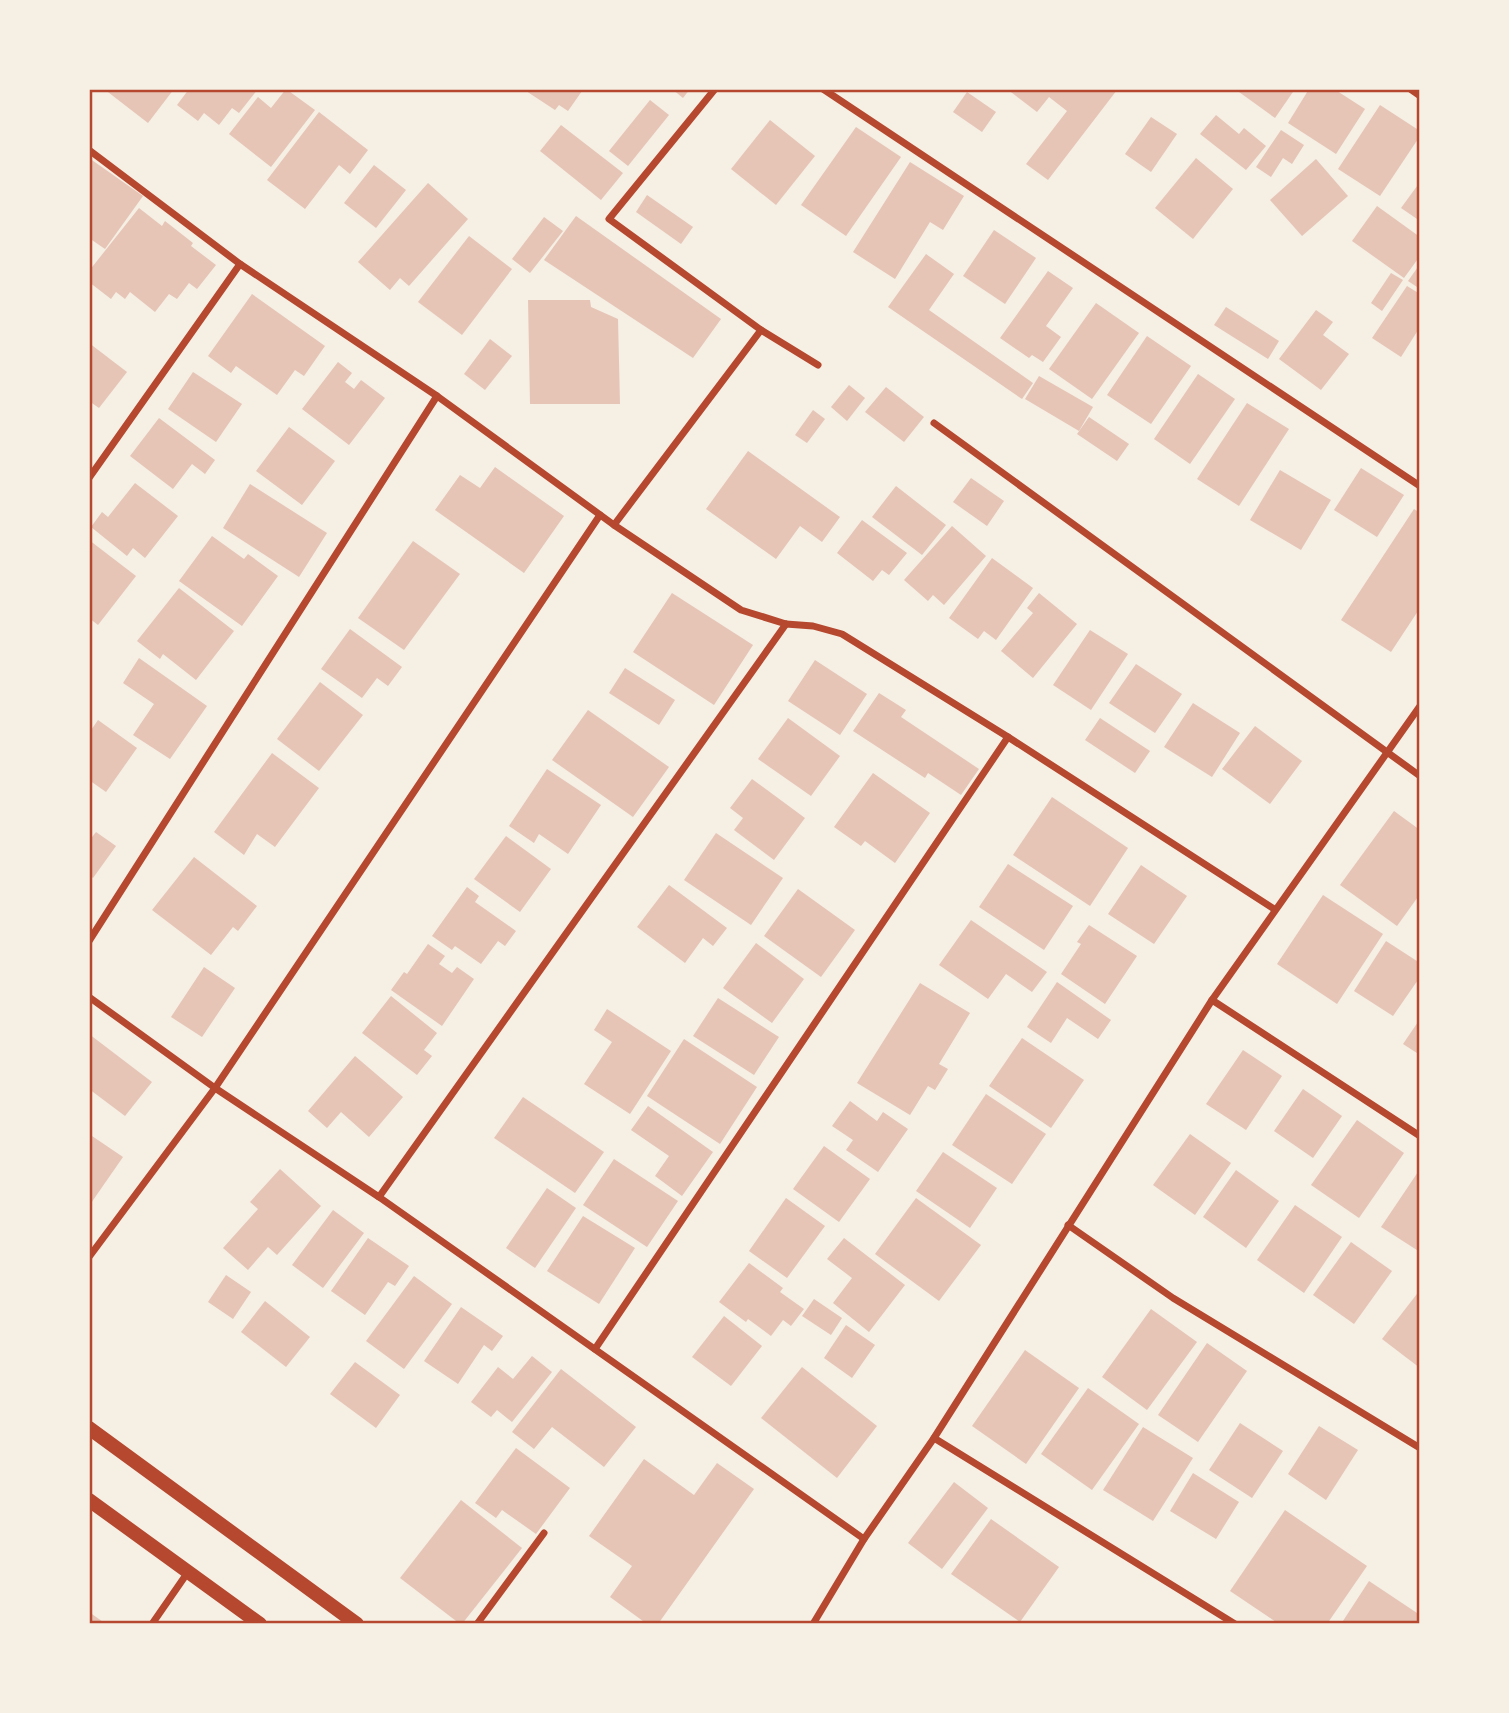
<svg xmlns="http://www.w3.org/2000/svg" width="1509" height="1713" font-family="'Space Grotesk',sans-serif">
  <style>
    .building { fill: #e6c5b7 }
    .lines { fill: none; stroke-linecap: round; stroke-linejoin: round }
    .minor { stroke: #b5482f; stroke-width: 7 }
    .secondary { stroke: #b5482f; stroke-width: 14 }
    .neatline { fill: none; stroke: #b5482f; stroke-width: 2.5 }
  </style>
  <rect width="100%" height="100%" fill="#f6efe4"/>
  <!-- building -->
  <g class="building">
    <polygon points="104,89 174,89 148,123"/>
    <polygon points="189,89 258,89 239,113 232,108 219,125 204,113 198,121 177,105"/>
    <polygon points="286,89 315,110 271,167 229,134 258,97 271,108"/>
    <polygon points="523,89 580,89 582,91 568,111 559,105 555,110"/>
    <polygon points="672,89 690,89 683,98"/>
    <polygon points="1007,89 1115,89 1117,90 1048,180 1026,164 1067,111 1049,97 1037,112"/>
    <polygon points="1241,89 1295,89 1275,118 1239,92"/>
    <polygon points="1309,89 1334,89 1365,109 1336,154 1288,123"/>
    <polygon points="967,92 996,112 982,132 953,112"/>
    <polygon points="650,100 669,115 628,166 609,151"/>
    <polygon points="1380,105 1420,131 1420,136 1380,196 1338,169"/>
    <polygon points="319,112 368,150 350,174 339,165 305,209 267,180"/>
    <polygon points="1216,115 1239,134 1244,128 1266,146 1246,170 1200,134"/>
    <polygon points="1151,117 1177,134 1151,172 1125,154"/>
    <polygon points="770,120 815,156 776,205 731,169"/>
    <polygon points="561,125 623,173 601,200 540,151"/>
    <polygon points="856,127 901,157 846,236 801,205"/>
    <polygon points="1281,130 1304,145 1292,164 1283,158 1271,177 1256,167"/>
    <polygon points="89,158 143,196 105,249 89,238"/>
    <polygon points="1196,158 1233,189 1193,239 1155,208"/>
    <polygon points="1316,159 1348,196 1302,236 1270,200"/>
    <polygon points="910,162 964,196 943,230 930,222 895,279 853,252"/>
    <polygon points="374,165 406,190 376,228 344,203"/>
    <polygon points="1420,182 1420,221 1401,208"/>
    <polygon points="428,183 468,219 409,286 400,278 390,290 358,262"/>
    <polygon points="647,195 693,227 681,244 636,212"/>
    <polygon points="1377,206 1420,237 1420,256 1404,278 1352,241"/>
    <polygon points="139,208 162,226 165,221 193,243 191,246 216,265 197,289 189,283 177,299 169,294 155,312 130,292 125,299 116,292 111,299 89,282 89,271"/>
    <polygon points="576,216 721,319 693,358 544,260"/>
    <polygon points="544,217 563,231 530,273 512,259"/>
    <polygon points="994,230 1036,258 1005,304 963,276"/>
    <polygon points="469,236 512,269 462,335 418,302"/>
    <polygon points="926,254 954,274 929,310 1033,383 1022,399 888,307"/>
    <polygon points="1420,264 1420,289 1408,281"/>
    <polygon points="1048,271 1073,288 1046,326 1061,337 1043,362 1032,355 1029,358 1000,338"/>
    <polygon points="1391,273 1403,280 1382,311 1371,303"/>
    <polygon points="1407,286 1420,294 1420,327 1401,357 1372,338"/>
    <polygon points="252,294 325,346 304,376 295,370 277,395 236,366 231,373 208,356"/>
    <polygon points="528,300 590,300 591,307 618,319 620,404 530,404"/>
    <polygon points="1096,303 1139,333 1092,399 1049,369"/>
    <polygon points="1226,307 1279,341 1268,359 1214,325"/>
    <polygon points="1316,310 1333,322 1323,335 1349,354 1321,390 1279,359"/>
    <polygon points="1147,336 1191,366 1151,424 1107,395"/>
    <polygon points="490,339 512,356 485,390 464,374"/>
    <polygon points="89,343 127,372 99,408 89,401"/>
    <polygon points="338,362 352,373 345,382 354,389 361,380 385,398 349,445 302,409"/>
    <polygon points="193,372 242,404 216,442 168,409"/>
    <polygon points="1198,374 1235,399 1190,464 1154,439"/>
    <polygon points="1039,376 1093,407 1079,431 1025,399"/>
    <polygon points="849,385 865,398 847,421 831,407"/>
    <polygon points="886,387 924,417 904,442 865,412"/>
    <polygon points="1247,403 1289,429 1239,506 1197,479"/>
    <polygon points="813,410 825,419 807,443 795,435"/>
    <polygon points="1089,417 1129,444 1117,461 1077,434"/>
    <polygon points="159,418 215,460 205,474 192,464 173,489 130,456"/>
    <polygon points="289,427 335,461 302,505 256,471"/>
    <polygon points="748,451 840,517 822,542 800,526 776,559 706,509"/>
    <polygon points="495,467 564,516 524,573 435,510 460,475 480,488"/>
    <polygon points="1361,468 1404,495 1377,537 1334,510"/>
    <polygon points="1280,470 1331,500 1301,550 1250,520"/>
    <polygon points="971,478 1004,501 987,526 953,502"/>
    <polygon points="135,483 178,516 145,558 133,548 127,556 91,527 102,512 108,517"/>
    <polygon points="250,484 327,533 299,577 223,528"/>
    <polygon points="896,486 946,525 922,555 872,517"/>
    <polygon points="1414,509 1420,513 1420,608 1391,652 1341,620"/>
    <polygon points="862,520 907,553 889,575 882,570 873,581 837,553"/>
    <polygon points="952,526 986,556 944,605 933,595 928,601 904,580"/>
    <polygon points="212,536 244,559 248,554 278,576 242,626 179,581"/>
    <polygon points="89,540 136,576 98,625 89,618"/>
    <polygon points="413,541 460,574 404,650 358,618"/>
    <polygon points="992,558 1033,588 996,640 984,631 978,639 949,618"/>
    <polygon points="179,588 234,631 196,680 163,654 160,659 137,641"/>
    <polygon points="672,593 753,645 714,705 633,652"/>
    <polygon points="1039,593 1077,624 1033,678 1001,651 1033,613 1027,608"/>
    <polygon points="350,629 402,667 388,686 377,678 362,698 321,669"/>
    <polygon points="1090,630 1128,654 1091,710 1053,685"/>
    <polygon points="139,658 207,706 170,759 133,735 154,704 123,683"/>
    <polygon points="815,660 867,694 840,735 788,701"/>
    <polygon points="1136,664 1182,694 1155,733 1109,703"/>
    <polygon points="625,668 675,700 659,725 609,693"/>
    <polygon points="320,682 363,715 319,771 277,739"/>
    <polygon points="879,693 906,710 901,717 979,769 961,795 928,773 925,778 853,731"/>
    <polygon points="1193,703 1240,733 1212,777 1164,747"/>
    <polygon points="588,710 669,767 633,817 552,760"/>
    <polygon points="788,718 840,756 811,796 758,759"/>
    <polygon points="1100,718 1150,751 1135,773 1085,740"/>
    <polygon points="98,720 137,748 106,792 89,780 89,733"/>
    <polygon points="1255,726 1302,761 1270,804 1222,769"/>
    <polygon points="272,753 319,788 275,847 257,834 244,855 214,832"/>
    <polygon points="547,769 601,805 568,854 539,834 534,843 509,826"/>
    <polygon points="873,773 930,813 895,863 865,841 861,846 834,827"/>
    <polygon points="752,779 805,818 774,860 734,830 743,818 730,808"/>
    <polygon points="1052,797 1128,848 1090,906 1013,855"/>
    <polygon points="1394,811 1420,830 1420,894 1397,926 1340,885"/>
    <polygon points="96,832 116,846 93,878 89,875 89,841"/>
    <polygon points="716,833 783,878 751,925 684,880"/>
    <polygon points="506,836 551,869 520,912 474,879"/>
    <polygon points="194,857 257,906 238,931 233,927 211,955 152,910"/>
    <polygon points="1008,864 1073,906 1044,950 979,907"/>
    <polygon points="1141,865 1187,896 1154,944 1108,914"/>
    <polygon points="669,885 727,928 713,946 703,938 685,963 637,927"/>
    <polygon points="467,887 479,896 475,902 516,931 505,946 498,941 481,964 455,946 452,950 432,936"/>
    <polygon points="798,889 855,930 821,977 764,936"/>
    <polygon points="1323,895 1383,934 1337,1004 1277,964"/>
    <polygon points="971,920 1047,972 1032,992 1006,974 988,999 939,965"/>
    <polygon points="1089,925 1137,956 1105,1004 1061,974 1081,944 1077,942"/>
    <polygon points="1386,941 1420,963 1420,977 1393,1016 1354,991"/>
    <polygon points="756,943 804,979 772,1023 723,988"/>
    <polygon points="428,944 445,956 439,964 452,973 457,967 474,979 442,1026 391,990 404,972 407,974"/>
    <polygon points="204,967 235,988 202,1037 171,1017"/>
    <polygon points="1057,982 1111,1020 1098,1039 1067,1018 1051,1043 1027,1027"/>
    <polygon points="920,983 970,1013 939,1064 948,1069 935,1090 928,1086 910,1115 857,1083"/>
    <polygon points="391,996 437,1033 424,1050 432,1056 417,1075 362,1033"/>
    <polygon points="718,998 779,1037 754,1075 693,1036"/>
    <polygon points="607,1009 671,1051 630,1114 584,1084 612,1042 594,1030"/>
    <polygon points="1420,1019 1420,1055 1403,1044"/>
    <polygon points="89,1034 152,1082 125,1116 89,1089"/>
    <polygon points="1022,1038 1084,1080 1051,1128 989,1086"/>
    <polygon points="684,1039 757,1087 720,1144 647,1096"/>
    <polygon points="1243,1050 1282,1076 1246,1130 1206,1104"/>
    <polygon points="355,1056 403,1097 369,1137 341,1112 327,1128 308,1111"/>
    <polygon points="1303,1089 1342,1116 1313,1158 1274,1131"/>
    <polygon points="986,1094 1046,1134 1012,1184 952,1145"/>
    <polygon points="523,1097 604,1152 575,1193 494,1138"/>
    <polygon points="850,1101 877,1121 883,1112 908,1129 878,1172 846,1150 853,1140 832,1126"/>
    <polygon points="648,1106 713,1152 682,1196 655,1176 669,1156 631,1130"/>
    <polygon points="1357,1120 1404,1153 1359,1218 1311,1185"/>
    <polygon points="89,1134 123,1157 89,1206"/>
    <polygon points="1190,1134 1231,1163 1195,1215 1153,1185"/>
    <polygon points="824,1146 870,1179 839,1222 793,1189"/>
    <polygon points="943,1152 997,1188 970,1228 916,1191"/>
    <polygon points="614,1159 678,1201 647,1247 583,1205"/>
    <polygon points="280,1169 321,1206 277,1255 268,1247 248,1270 223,1248 258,1209 250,1202"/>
    <polygon points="1420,1169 1420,1252 1381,1227"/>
    <polygon points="1236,1170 1279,1201 1246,1248 1203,1217"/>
    <polygon points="547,1188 576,1208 535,1268 506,1248"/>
    <polygon points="786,1198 825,1226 787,1278 749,1251"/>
    <polygon points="916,1198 981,1245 939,1301 875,1254"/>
    <polygon points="1295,1205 1342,1237 1304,1293 1257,1260"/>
    <polygon points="333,1210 364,1233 323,1288 292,1265"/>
    <polygon points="583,1216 635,1248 599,1304 547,1271"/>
    <polygon points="368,1238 409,1266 395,1286 388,1282 365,1315 331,1291"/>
    <polygon points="844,1238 905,1285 869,1332 833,1303 852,1278 827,1259"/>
    <polygon points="1351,1242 1392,1271 1354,1324 1313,1295"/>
    <polygon points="749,1263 783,1288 780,1292 804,1309 791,1326 783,1320 771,1336 748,1319 746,1322 719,1302"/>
    <polygon points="226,1275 251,1292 233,1319 208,1302"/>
    <polygon points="414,1276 452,1304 404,1369 366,1341"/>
    <polygon points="1420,1290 1420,1368 1382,1339"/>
    <polygon points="814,1299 842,1318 831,1335 802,1316"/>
    <polygon points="265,1301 310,1337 286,1367 241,1332"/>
    <polygon points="461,1307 503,1336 492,1351 484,1345 458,1384 424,1361"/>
    <polygon points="1151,1309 1197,1342 1147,1410 1102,1377"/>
    <polygon points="724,1316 762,1346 731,1386 692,1357"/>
    <polygon points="846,1325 875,1345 852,1378 824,1358"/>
    <polygon points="1207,1343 1247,1371 1198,1442 1158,1415"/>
    <polygon points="1025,1350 1079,1388 1026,1464 972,1426"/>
    <polygon points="532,1356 552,1372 512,1422 497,1410 491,1417 471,1402 498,1367 513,1379"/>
    <polygon points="355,1362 400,1395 376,1428 330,1394"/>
    <polygon points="802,1367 877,1426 837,1478 761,1418"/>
    <polygon points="561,1369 636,1427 604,1467 552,1427 534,1449 512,1432"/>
    <polygon points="1088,1388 1139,1424 1092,1490 1041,1454"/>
    <polygon points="1240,1423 1283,1451 1252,1498 1209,1470"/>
    <polygon points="1319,1426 1358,1450 1326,1500 1288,1474"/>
    <polygon points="1143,1427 1193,1458 1153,1521 1103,1490"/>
    <polygon points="516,1448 570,1488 536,1534 502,1510 496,1518 475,1503"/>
    <polygon points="644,1459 694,1495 717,1463 754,1489 658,1624 647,1624 610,1597 632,1566 589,1536"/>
    <polygon points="1193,1473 1239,1502 1216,1539 1170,1511"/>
    <polygon points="954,1482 988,1508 942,1569 908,1543"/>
    <polygon points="461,1500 522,1548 462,1624 460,1624 400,1578"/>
    <polygon points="1285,1510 1367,1566 1327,1624 1279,1624 1230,1591"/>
    <polygon points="991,1519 1059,1567 1020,1622 951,1574"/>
    <polygon points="1369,1581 1420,1615 1420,1624 1341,1624"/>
    <polygon points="89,1612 106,1624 89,1624"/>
  </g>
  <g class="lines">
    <!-- minor -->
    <g class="minor">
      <polyline points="715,89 609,219 761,330 818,365"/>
      <polyline points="823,89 1420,486"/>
      <polyline points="1410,89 1420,96"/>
      <polyline points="89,150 240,264 437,396 614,525 741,610 786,624 813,626 842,634 1008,737 1274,909"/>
      <polyline points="934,423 1420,776"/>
      <polyline points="89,478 240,264"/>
      <polyline points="614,525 761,330"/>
      <polyline points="89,941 437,396"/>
      <polyline points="89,997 215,1088 379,1197 864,1539"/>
      <polyline points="1212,1000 1420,1136"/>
      <polyline points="379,1197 786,624"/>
      <polyline points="1068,1225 1173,1298 1420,1448"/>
      <polyline points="89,1257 215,1088 600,515"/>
      <polyline points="595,1349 1008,737"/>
      <polyline points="934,1438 1235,1624"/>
      <polyline points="152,1624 188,1572"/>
      <polyline points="477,1624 544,1533"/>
      <polyline points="813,1624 864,1539 934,1438 1212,1000 1420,706"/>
    </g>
    <!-- secondary -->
    <g class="secondary">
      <polyline points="89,1428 357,1624"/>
      <polyline points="89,1500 260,1624"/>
    </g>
  </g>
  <!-- border -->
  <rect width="1509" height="1713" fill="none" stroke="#f6efe4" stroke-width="182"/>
  <rect x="91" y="91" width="1327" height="1531" class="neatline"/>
</svg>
